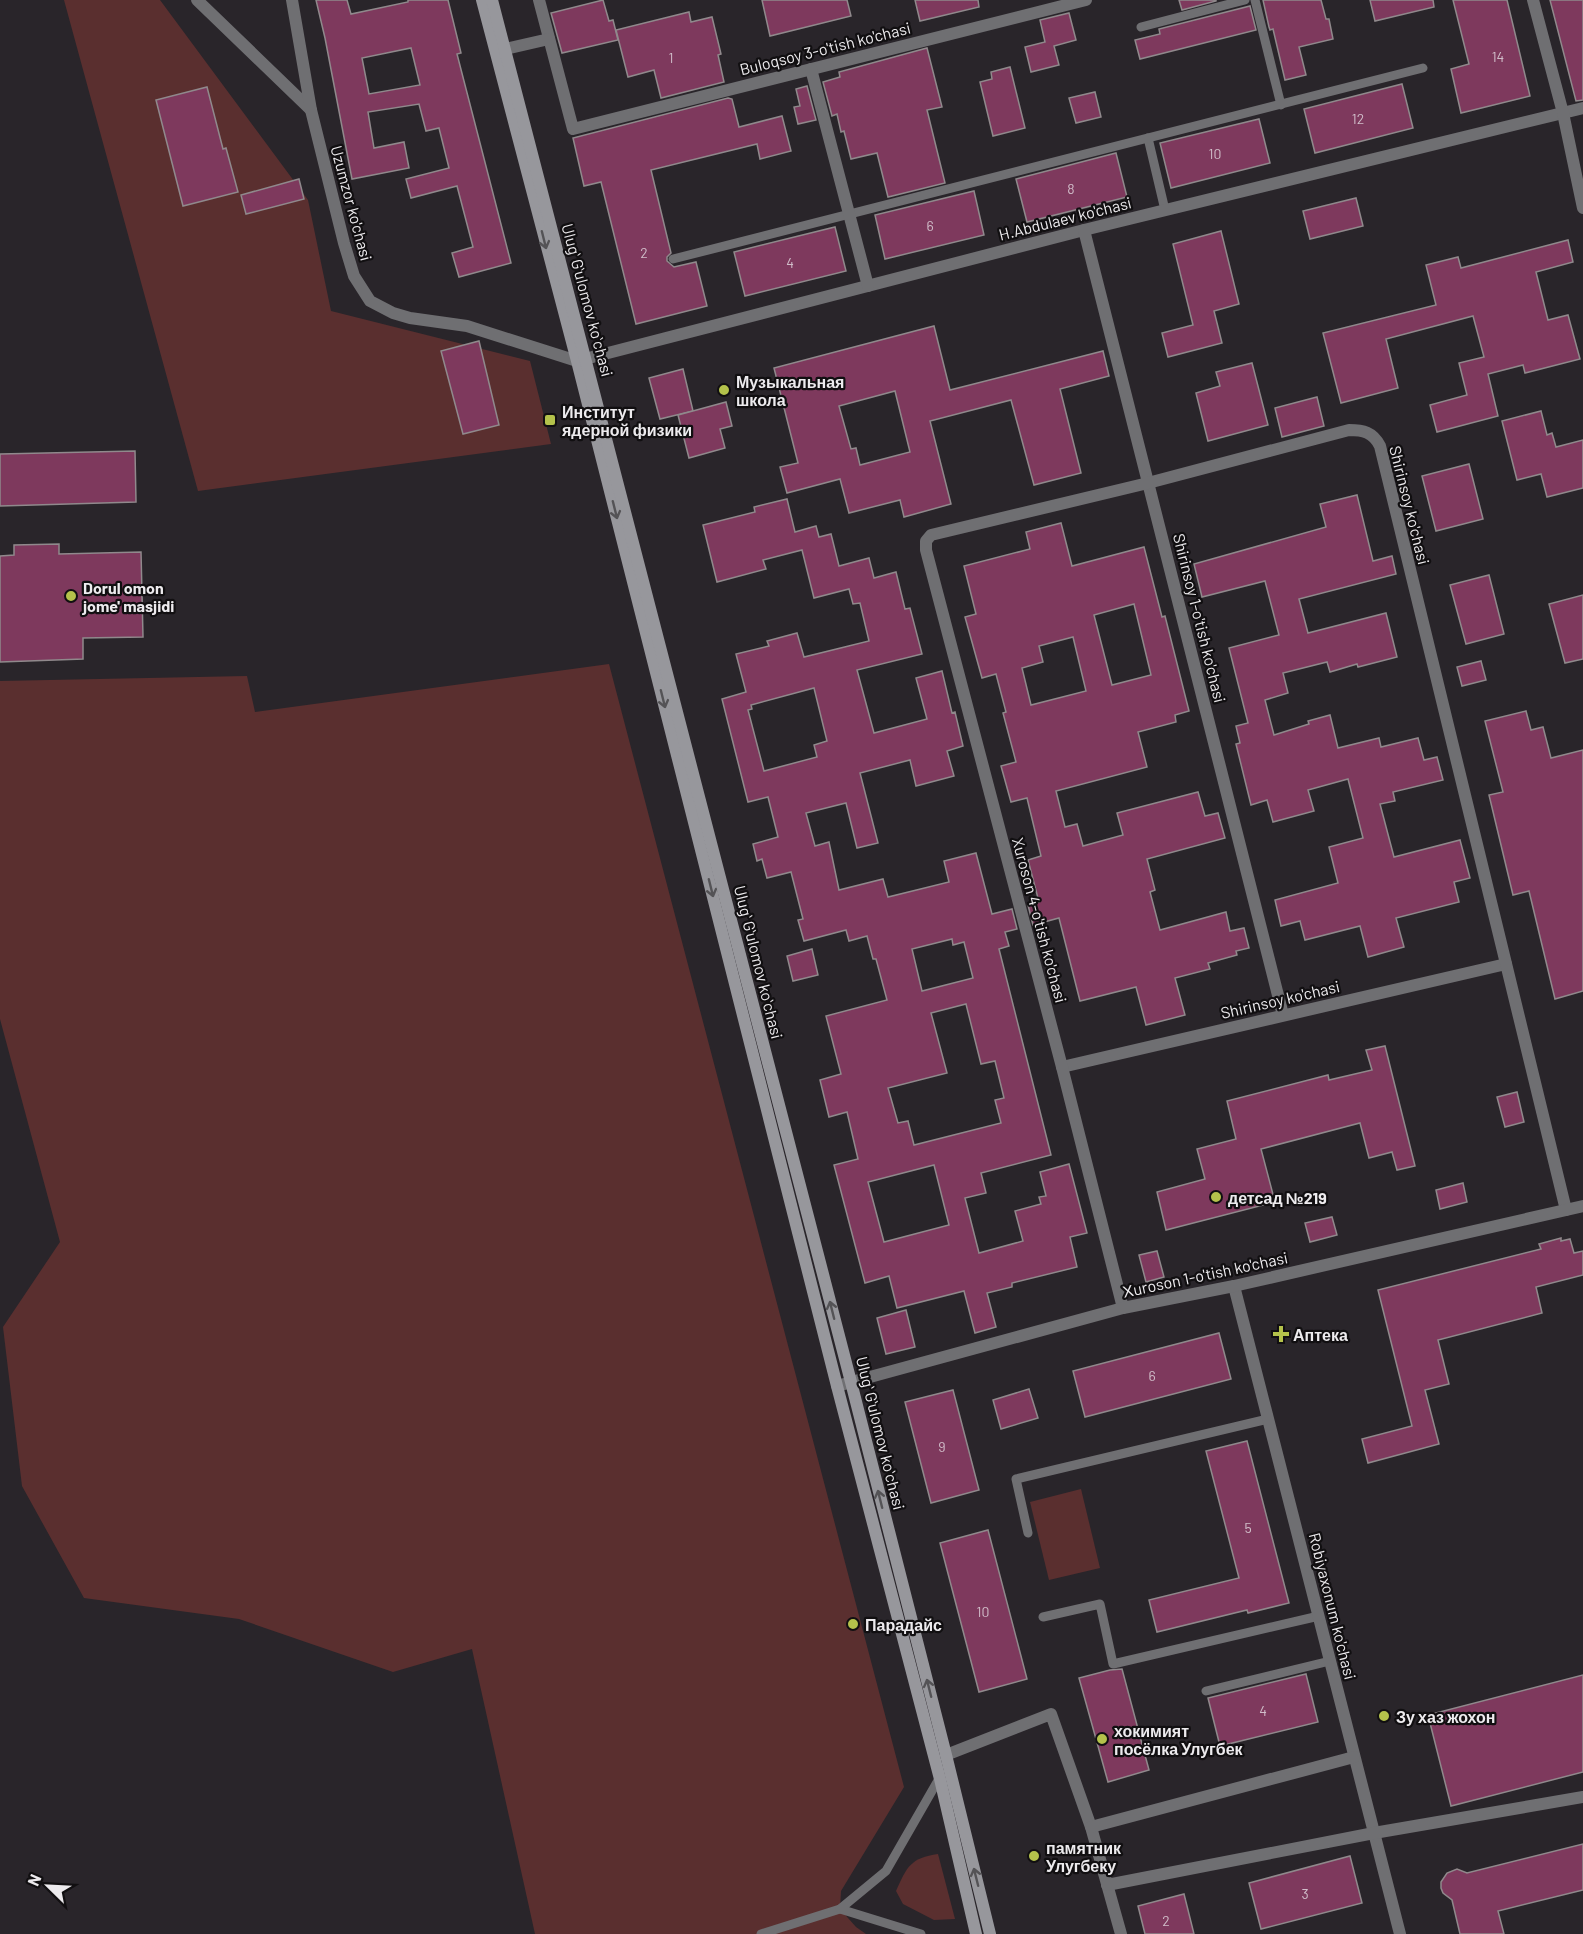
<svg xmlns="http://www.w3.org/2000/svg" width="1583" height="1934" font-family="Barlow,sans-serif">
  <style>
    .green { fill: #5a2f2f }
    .building { fill: #7e395d; stroke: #90898c; stroke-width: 1.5; fill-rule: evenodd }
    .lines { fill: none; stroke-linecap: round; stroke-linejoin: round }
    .lane { stroke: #6f6f72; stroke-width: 9 }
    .street { stroke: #6f6f72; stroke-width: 12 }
    .secondary { stroke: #97979c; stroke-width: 12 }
    .oneway { stroke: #545356 }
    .poi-dot { fill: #b4c24b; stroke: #110f11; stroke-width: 2 }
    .labels { text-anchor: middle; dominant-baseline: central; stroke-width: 4.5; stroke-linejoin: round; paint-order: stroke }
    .number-label { font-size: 14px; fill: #d1beca }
    .street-label { font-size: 16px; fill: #edebee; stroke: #110f11 }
    .poi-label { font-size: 16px; font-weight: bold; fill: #edebee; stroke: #110f11; text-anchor: start }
  </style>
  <rect width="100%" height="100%" fill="#29252a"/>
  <!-- green -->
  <g class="green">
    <polygon points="64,0 160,0 308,200 331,311 530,361 551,444 198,491"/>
    <polygon points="609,664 904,1787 841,1891 840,1909 856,1927 866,1934 535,1934 472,1649 393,1672 239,1619 84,1598 22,1486 3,1327 60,1242 0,1019 0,681 247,676 255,712"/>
    <polygon points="1081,1489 1100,1568 1049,1580 1030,1502"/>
    <path d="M938 1854 955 1919 934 1920 903 1904 896 1891C907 1866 911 1858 938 1854Z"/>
  </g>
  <!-- building -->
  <g class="building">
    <path d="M316 0H347L351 14 408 2V0H448L461 53 457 54 511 263 459 277 452 253 473 247 457 186 411 198 406 179 449 168 439 128 426 131 419 104 368 112 374 148 404 142 409 168 352 179 325 38ZM411 48 420 85 369 94 362 58Z"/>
    <polygon points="603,0 609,21 613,20 618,40 562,53 551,13"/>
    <polygon points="762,0 847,0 851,16 770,36"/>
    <polygon points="915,0 978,0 979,7 920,21"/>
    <polygon points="1179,0 1216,0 1216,1 1182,10"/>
    <polygon points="1263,0 1321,0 1326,19 1329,19 1333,39 1299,47 1306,75 1285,80 1273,29 1270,30 1269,27"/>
    <polygon points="1370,0 1433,0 1434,7 1375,21"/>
    <polygon points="1453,0 1507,0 1530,96 1461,113 1451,69 1469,64"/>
    <polygon points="1550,0 1583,0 1583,100 1576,101"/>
    <polygon points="1250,6 1256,30 1140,59 1135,40 1160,34 1159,29"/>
    <polygon points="689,12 691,22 712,17 721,54 718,55 724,82 661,98 654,70 628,77 616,30"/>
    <polygon points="1069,13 1076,40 1054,46 1059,65 1031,72 1025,47 1045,42 1040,20"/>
    <polygon points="927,48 942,107 927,110 945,183 888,197 877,153 851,159 844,131 841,132 837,114 832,116 823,82 840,77 839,72"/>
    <polygon points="1010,67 1025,128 993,136 980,82 992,79 991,72"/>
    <polygon points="1402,84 1413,128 1315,153 1304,109"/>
    <polygon points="807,86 816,120 798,124 794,107 800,106 796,89"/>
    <polygon points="207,87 223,149 226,148 238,192 183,206 156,100"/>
    <polygon points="1095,92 1101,117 1076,123 1069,98"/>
    <polygon points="728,98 732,99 739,127 782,116 791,151 760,159 757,144 651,170 671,253 667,257 667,261 674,267 696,262 707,306 636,324 601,182 584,186 573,138"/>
    <polygon points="1259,119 1270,163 1171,188 1160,143"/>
    <polygon points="1116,153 1127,197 1027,222 1016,179"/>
    <polygon points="299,179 304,199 246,214 241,195"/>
    <polygon points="974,191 984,235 885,259 875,215"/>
    <polygon points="1356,198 1363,226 1310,239 1303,211"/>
    <polygon points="835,227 846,271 745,296 734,252"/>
    <polygon points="1221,231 1239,304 1214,311 1222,343 1168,357 1162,333 1193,325 1173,244"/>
    <polygon points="1568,240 1573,262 1536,272 1548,320 1568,315 1580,359 1525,373 1523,365 1488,374 1498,416 1437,432 1430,405 1467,395 1459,363 1484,357 1473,316 1386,339 1398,388 1341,403 1323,333 1436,305 1426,265 1458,257 1461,268"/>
    <path d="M934 326 950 390 1103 351 1109 376 1060 389 1081 473 1034 485 1011 400 930 421 951 504 904 517 900 500 849 513 840 479 787 493 780 467 798 463 774 368ZM895 391 910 452 860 465 856 448 851 449 839 406Z"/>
    <polygon points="479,341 499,425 463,434 441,351"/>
    <polygon points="1252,363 1268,425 1208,441 1196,393 1220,386 1216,372"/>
    <polygon points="683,369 693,411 660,419 649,378"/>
    <polygon points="1317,397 1324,426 1282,437 1275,408"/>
    <polygon points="726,402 732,426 720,429 725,448 689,458 678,415"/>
    <polygon points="1541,411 1547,435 1552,433 1556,447 1583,440 1583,488 1547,497 1541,474 1517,480 1502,421"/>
    <polygon points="135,451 136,502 0,506 0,454"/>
    <polygon points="1469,464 1483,519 1436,531 1422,476"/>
    <polygon points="1357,495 1373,561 1392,556 1396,574 1299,599 1308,633 1386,613 1397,657 1358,667 1357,664 1330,672 1327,662 1283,673 1288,693 1265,700 1274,735 1309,724 1308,721 1330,715 1338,748 1379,738 1381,747 1418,738 1424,760 1437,757 1443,780 1393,792 1395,801 1380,804 1394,857 1460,840 1470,878 1454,882 1459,902 1396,918 1404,947 1368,957 1360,926 1305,940 1300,921 1281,926 1275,900 1338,883 1329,847 1363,838 1348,779 1308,790 1314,811 1273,822 1267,800 1251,805 1236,744 1240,743 1236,726 1248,723 1229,648 1279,635 1265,581 1202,597 1194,564 1326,527 1320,504"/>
    <path d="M787 499 795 532 816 526 819 537 831 534 839 566 869 558 874 578 896 572 905 609 910 608 922 654 857 670 874 733 927 719 916 678 942 671 952 713 955 712 963 746 947 751 954 776 916 786 910 760 860 773 878 843 857 848 846 803 806 813 815 846 829 842 839 890 883 879 888 897 949 882 944 861 976 853 992 914 1012 909 1017 929 1005 932 1009 946 999 949 1051 1155 981 1173 986 1193 965 1198 979 1253 1023 1241 1015 1211 1041 1204 1039 1197 1046 1196 1040 1172 1069 1164 1087 1233 1070 1237 1077 1267 1012 1283V1287L987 1293 996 1327 975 1333 964 1291 897 1308 889 1276 865 1283 834 1165 858 1159 847 1112 829 1117 820 1080 841 1074 826 1016 887 1000 876 959H873L867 936 849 941 846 930 804 941 798 920 803 919 791 872 767 878 762 859 757 861 753 844 778 837 768 797 748 802 722 699 746 692 736 654 769 646 767 641 797 633 804 657 869 641 860 603 853 604 849 589 814 598 802 550 763 560 766 569 717 582 703 525 755 512 754 507ZM814 688 827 741 814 745 817 757 764 771 748 710 752 709 751 705ZM952 939 953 945 964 942 973 978 922 991 912 949ZM966 1004 981 1064 995 1061 1004 1098 995 1100 1001 1123 914 1145 908 1121 898 1123 888 1088 947 1073 931 1013ZM934 1165 949 1225 884 1242 868 1182Z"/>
    <path d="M1061 523 1072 566 1144 547 1162 617 1165 616 1189 711 1175 715 1176 722 1138 732 1147 767 1056 791 1065 827 1077 824 1083 846 1123 835 1117 813 1198 792 1205 816 1218 813 1225 838 1147 859 1155 890 1150 892 1160 930 1226 912 1230 931 1244 928 1249 948 1236 951 1237 955 1208 963 1210 969 1175 978 1185 1015 1146 1025 1136 987 1080 1001 1059 918 1033 925 1028 905 1039 902 1028 860 1041 856 1027 798 1011 802 1001 766 1016 762 1003 713 1006 712 996 674 982 678 965 617 976 614 964 566 1030 549 1026 532ZM1134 604 1151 675 1112 685 1094 615ZM1073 637 1086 691 1031 705 1022 668 1043 662 1039 646Z"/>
    <polygon points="59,544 59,554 141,552 143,637 83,638 83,659 0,662 0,556 14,555 14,545"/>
    <polygon points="1489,575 1504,634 1466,644 1450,585"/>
    <polygon points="1583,595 1583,659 1565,663 1549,604"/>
    <polygon points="1481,661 1486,680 1462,686 1457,667"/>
    <polygon points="1526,711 1531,730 1543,727 1551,758 1583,750 1583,991 1555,999 1529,891 1513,895 1489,795 1503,792 1485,721"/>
    <polygon points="812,949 818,975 793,981 787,956"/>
    <polygon points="1385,1046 1415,1166 1397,1170 1392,1152 1369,1158 1360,1123 1261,1149 1275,1202 1166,1230 1157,1192 1205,1179 1197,1149 1236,1139 1227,1101 1328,1075 1329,1080 1372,1070 1366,1050"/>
    <polygon points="1517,1092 1524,1122 1505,1127 1497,1097"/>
    <polygon points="1463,1183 1467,1202 1440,1209 1436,1190"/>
    <polygon points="1332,1217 1337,1235 1310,1242 1305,1223"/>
    <polygon points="1561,1238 1561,1241 1570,1239 1574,1253 1583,1251 1583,1275 1536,1287 1542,1313 1438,1340 1449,1384 1425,1390 1439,1444 1368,1463 1362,1439 1412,1426 1378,1290 1541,1249 1539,1244"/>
    <polygon points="1157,1251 1164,1277 1146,1282 1139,1255"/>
    <polygon points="906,1310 915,1347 886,1354 877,1318"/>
    <polygon points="1219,1333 1231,1379 1085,1417 1073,1371"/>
    <polygon points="1029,1389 1038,1418 1001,1429 993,1400"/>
    <polygon points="953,1390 979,1490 931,1503 905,1402"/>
    <polygon points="1247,1441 1289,1603 1248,1613 1247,1610 1157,1632 1149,1600 1239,1578 1206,1451"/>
    <polygon points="988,1530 1027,1679 979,1692 940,1543"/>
    <polygon points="1122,1669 1149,1770 1108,1782 1079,1678 1110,1670"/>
    <polygon points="1306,1674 1318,1722 1220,1746 1208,1698"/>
    <polygon points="1583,1675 1583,1772 1451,1806 1428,1715"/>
    <polygon points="1583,1844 1583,1890 1498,1911 1504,1934 1460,1934 1452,1900 1443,1893 1441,1888 1441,1882 1447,1873 1457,1869 1467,1873"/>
    <polygon points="1350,1856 1362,1903 1261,1929 1249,1883"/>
    <polygon points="1184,1894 1194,1934 1145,1934 1138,1906"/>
  </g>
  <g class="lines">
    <!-- lane -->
    <g class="lane">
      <polyline points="1255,0 1281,105"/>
      <polyline points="1141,27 1245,0"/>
      <polyline points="1148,138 1165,210"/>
      <polyline points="673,259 1423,68"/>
      <polyline points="1028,1533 1016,1479 1268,1419"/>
      <polyline points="1043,1617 1100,1604 1113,1664 1319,1616"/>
      <polyline points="1206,1691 1330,1661"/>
      <polyline points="761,1934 840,1909"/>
      <polyline points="921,1934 840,1909 886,1871 940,1777"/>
    </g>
    <!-- street -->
    <g class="street">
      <polyline points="197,0 311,110"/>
      <polyline points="292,0 311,110 344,243 354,276 370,301 393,313 410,318 467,326 577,361 1084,230 1583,108"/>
      <polyline points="539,0 573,129 1086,0"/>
      <polyline points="1533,0 1563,113 1583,208"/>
      <polyline points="497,51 549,39"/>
      <polyline points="811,69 868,286"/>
      <polyline points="1084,230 1283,1015"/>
      <polyline points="1062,1067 1506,964"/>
      <polyline points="1234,1286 1400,1934"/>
      <path d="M1123 1308 1062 1067 926 550V541L931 535 1148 483 1349 430C1363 430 1373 432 1380 446L1566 1210"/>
      <polyline points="837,1386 1123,1308 1234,1286 1583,1206"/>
      <polyline points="946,1755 1051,1714 1091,1827 1121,1934"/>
      <polyline points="1091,1827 1354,1757"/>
      <polyline points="1107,1885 1374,1833 1583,1797"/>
    </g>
    <!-- secondary -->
    <g class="secondary">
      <polyline points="482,0 577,361 837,1386 940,1779 976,1934"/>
      <polyline points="492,0 851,1382 946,1755 990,1934"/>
    </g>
  </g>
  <!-- one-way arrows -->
  <defs><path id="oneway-shaft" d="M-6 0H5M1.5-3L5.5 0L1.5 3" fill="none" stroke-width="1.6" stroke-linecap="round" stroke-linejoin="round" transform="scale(1.5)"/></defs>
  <g class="oneway">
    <use href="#oneway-shaft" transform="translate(544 240) rotate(76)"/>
    <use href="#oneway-shaft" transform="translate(615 510) rotate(76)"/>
    <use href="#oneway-shaft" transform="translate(663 699) rotate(76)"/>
    <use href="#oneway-shaft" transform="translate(711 888) rotate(76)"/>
    <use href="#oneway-shaft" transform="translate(832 1310) rotate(-104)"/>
    <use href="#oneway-shaft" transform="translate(880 1499) rotate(-104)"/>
    <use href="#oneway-shaft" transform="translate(929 1688) rotate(-104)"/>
    <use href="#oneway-shaft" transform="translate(976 1877) rotate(-104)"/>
  </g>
  <!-- markers -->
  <g class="poi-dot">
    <circle cx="724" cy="390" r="6"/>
    <rect x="544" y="414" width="12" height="12" rx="3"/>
    <circle cx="71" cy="596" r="6"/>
    <circle cx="1216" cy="1197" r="6"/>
    <path d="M1278 1325h6v6h6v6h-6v6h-6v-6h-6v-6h6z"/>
    <circle cx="853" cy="1624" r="6"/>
    <circle cx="1384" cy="1716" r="6"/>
    <circle cx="1102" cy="1739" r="6"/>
    <circle cx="1034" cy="1856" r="6"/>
  </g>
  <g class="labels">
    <!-- number labels -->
    <g class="number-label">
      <text x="1498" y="56">14</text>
      <text x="671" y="57">1</text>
      <text x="1358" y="118">12</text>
      <text x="1215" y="153">10</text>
      <text x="1071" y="188">8</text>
      <text x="930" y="225">6</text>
      <text x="644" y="252">2</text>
      <text x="790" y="262">4</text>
      <text x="1152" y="1375">6</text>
      <text x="942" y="1446">9</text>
      <text x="1248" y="1527">5</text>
      <text x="983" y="1611">10</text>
      <text x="1263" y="1710">4</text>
      <text x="1305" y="1893">3</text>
      <text x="1166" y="1920">2</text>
    </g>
    <!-- street labels -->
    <g class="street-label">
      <text transform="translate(825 48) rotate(-14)">Buloqsoy 3-o'tish ko'chasi</text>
      <text transform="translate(352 203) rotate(75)">Uzumzor ko'chasi</text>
      <text transform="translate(1065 218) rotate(-14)">H.Abdulaev ko'chasi</text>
      <text transform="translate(588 300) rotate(75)">Ulugʻ Gʻulomov koʻchasi</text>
      <text transform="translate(1410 505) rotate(76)">Shirinsoy ko'chasi</text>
      <text transform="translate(1200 618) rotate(76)">Shirinsoy 1-o'tish ko'chasi</text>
      <text transform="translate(1040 920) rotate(75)">Xuroson 4-o'tish ko'chasi</text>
      <text transform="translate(759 962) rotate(76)">Ulugʻ Gʻulomov koʻchasi</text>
      <text transform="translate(1280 999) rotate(-13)">Shirinsoy ko'chasi</text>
      <text transform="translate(1205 1274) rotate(-12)">Хuroson 1-o'tish ko'chasi</text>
      <text transform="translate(881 1433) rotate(76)">Ulugʻ Gʻulomov koʻchasi</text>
      <text transform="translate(1333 1606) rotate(76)">Robiyaxonum ko'chasi</text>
    </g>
    <!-- poi labels -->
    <g class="poi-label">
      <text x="736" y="381">Музыкальная<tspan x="736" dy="18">школа</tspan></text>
      <text x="562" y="411">Институт<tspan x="562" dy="18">ядерной физики</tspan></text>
      <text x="83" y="587">Dorul omon<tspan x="83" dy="18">jome' masjidi</tspan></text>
      <text x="1228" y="1197">детсад №219</text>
      <text x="1293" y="1334">Аптека</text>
      <text x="865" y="1624">Парадайс</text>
      <text x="1396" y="1716">Зу хаз жохон</text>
      <text x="1114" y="1730">хокимият<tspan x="1114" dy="18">посёлка Улугбек</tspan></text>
      <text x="1046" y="1847">памятник<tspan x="1046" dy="18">Улугбеку</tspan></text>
    </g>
  </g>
  <!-- north arrow -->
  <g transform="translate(48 1886) rotate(294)" stroke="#110f11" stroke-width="4.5" paint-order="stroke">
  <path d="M0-4.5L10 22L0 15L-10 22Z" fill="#edebee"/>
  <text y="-9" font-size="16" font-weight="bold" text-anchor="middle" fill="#edebee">N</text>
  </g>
</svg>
